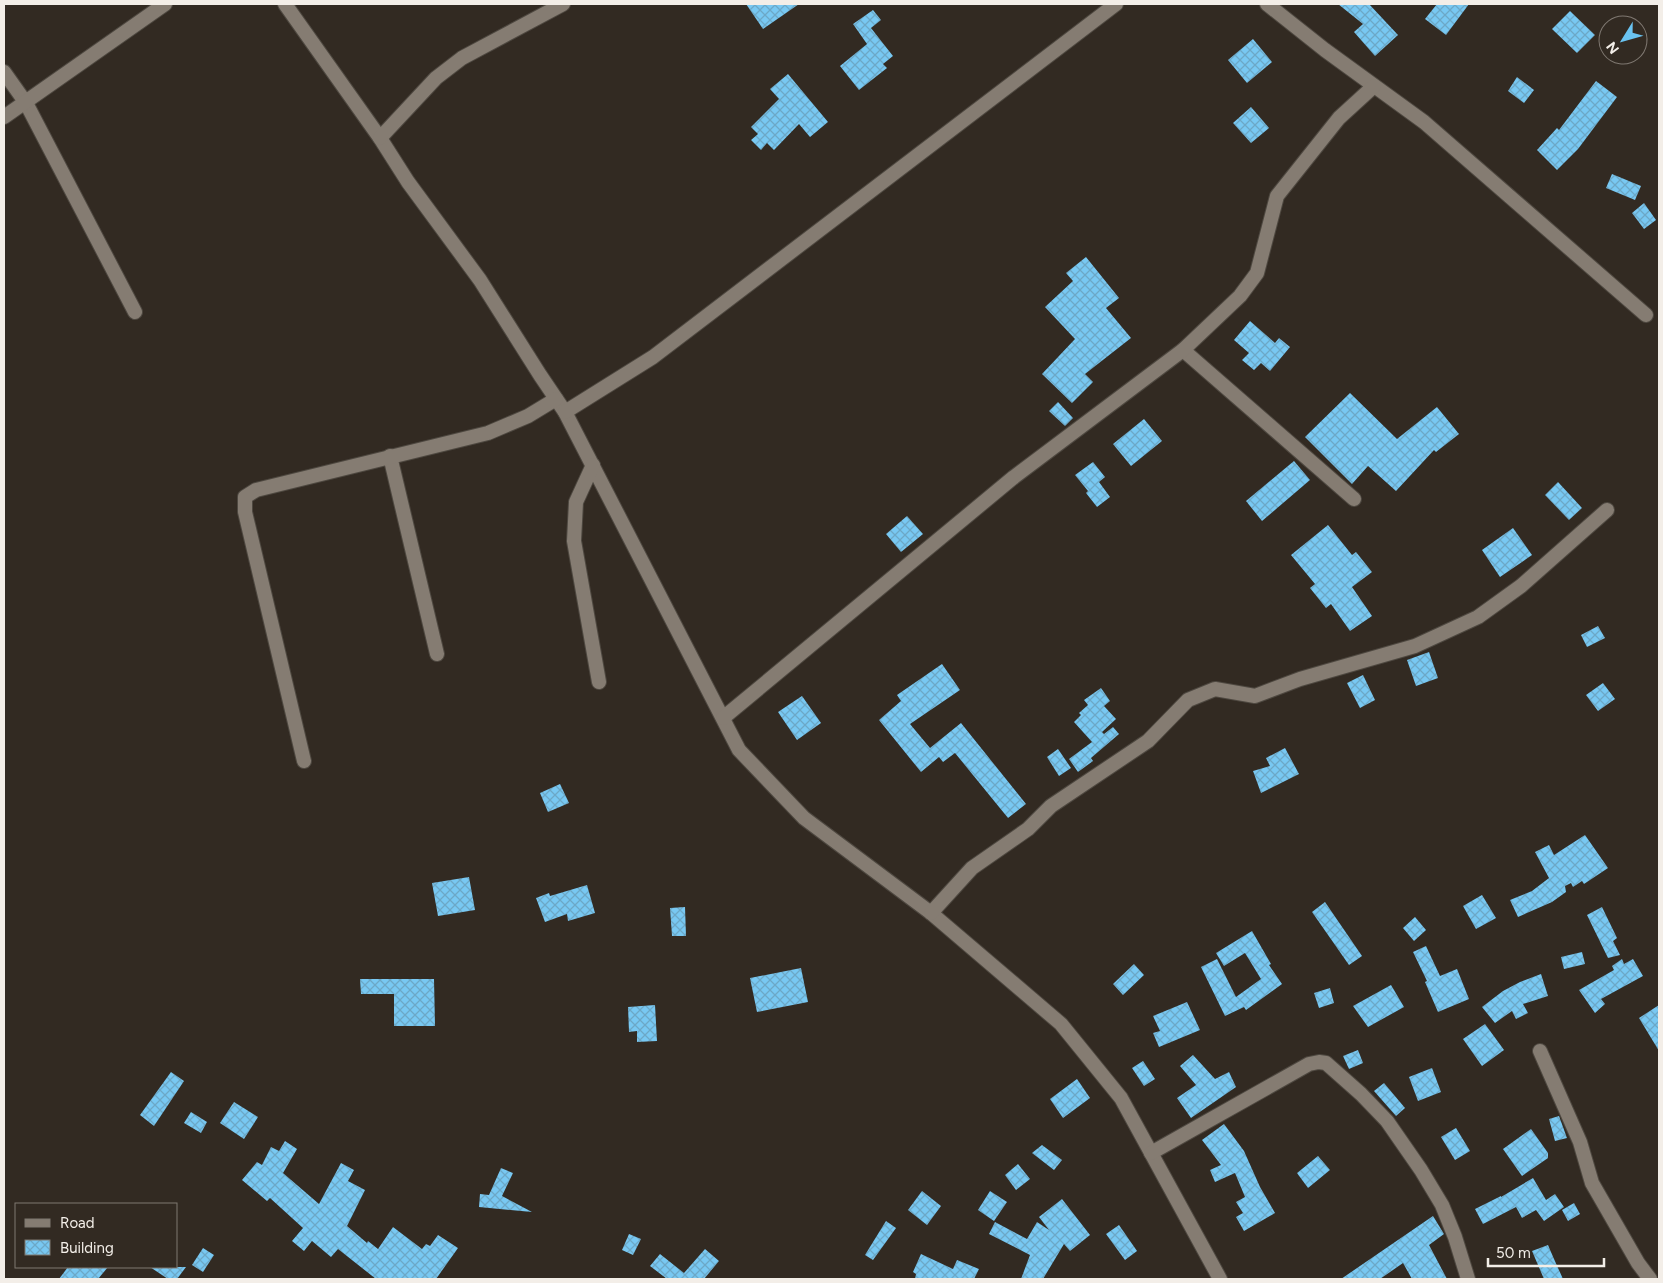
<svg xmlns="http://www.w3.org/2000/svg" width="1663" height="1283" font-family="Figtree,sans-serif">
  <style>
    .building { fill: url(#building-cross-hatch) }
    .lines { fill: none; stroke-linecap: round; stroke-linejoin: round }
    .street-casing { stroke: #4e4840; stroke-width: 16 }
    .street { stroke: #857c72; stroke-width: 14 }
  </style>
  <defs>
    <pattern id="building-cross-hatch" width="8" height="8" patternUnits="userSpaceOnUse" patternTransform="scale(1.25)"><rect width="8" height="8" fill="#78c8f2"/><path d="M0 0l8 8M0 8l8-8" fill="none" stroke="#6ca8c7"/></pattern>
  </defs>
  <rect width="100%" height="100%" fill="#322a22"/>
  <!-- building -->
  <g class="building">
    <polygon points="746,4 799,4 763,29"/>
    <polygon points="1338,4 1369,4 1398,35 1375,56 1354,32 1363,24"/>
    <polygon points="1437,4 1469,4 1446,35 1425,19"/>
    <polygon points="873,10 881,20 871,28 893,56 883,64 887,68 859,90 840,66 867,44 853,24"/>
    <polygon points="1570,11 1595,35 1577,53 1552,29"/>
    <polygon points="1253,39 1272,62 1247,83 1228,60"/>
    <polygon points="788,74 828,122 810,137 799,124 774,150 767,143 761,150 751,140 758,134 751,127 779,99 770,89"/>
    <polygon points="1517,77 1534,90 1524,103 1508,91"/>
    <polygon points="1596,81 1617,97 1578,149 1557,170 1537,150 1557,128 1559,130"/>
    <polygon points="1251,107 1269,128 1251,143 1233,123"/>
    <polygon points="1612,174 1641,186 1635,200 1606,188"/>
    <polygon points="1644,203 1656,220 1644,229 1632,213"/>
    <polygon points="1086,257 1119,298 1106,308 1131,338 1085,374 1093,382 1072,403 1042,374 1075,339 1045,307 1073,281 1066,273"/>
    <polygon points="1250,321 1275,343 1279,338 1290,347 1270,371 1261,363 1254,370 1242,360 1249,353 1234,340"/>
    <polygon points="1350,393 1397,439 1437,407 1459,434 1436,452 1434,450 1396,491 1368,466 1352,484 1305,437"/>
    <polygon points="1058,402 1073,418 1065,426 1049,411"/>
    <polygon points="1144,419 1162,441 1131,466 1113,444"/>
    <polygon points="1294,461 1310,480 1262,521 1246,501"/>
    <polygon points="1093,462 1105,477 1099,482 1110,497 1097,507 1086,493 1088,491 1075,475"/>
    <polygon points="1558,482 1582,508 1569,520 1545,495"/>
    <polygon points="907,516 923,534 901,552 886,534"/>
    <polygon points="1328,525 1352,555 1356,552 1372,572 1352,587 1372,616 1350,631 1331,604 1326,608 1310,588 1315,584 1291,555"/>
    <polygon points="1513,528 1532,555 1500,577 1482,550"/>
    <polygon points="1598,626 1605,638 1587,647 1581,635"/>
    <polygon points="1429,652 1438,678 1416,686 1407,660"/>
    <polygon points="942,664 960,690 910,724 930,748 961,723 1026,804 1008,818 955,753 943,762 939,757 921,772 879,720 901,701 897,695"/>
    <polygon points="1363,675 1375,700 1360,708 1347,683"/>
    <polygon points="1603,683 1615,699 1598,711 1586,695"/>
    <polygon points="1101,688 1110,701 1104,706 1116,719 1102,732 1104,734 1113,727 1119,734 1091,758 1093,761 1078,772 1069,759 1092,742 1074,722 1081,715 1079,713 1088,705 1084,700"/>
    <polygon points="802,696 821,723 797,740 778,712"/>
    <polygon points="1285,748 1299,774 1261,793 1253,771 1270,766 1266,758"/>
    <polygon points="1058,749 1071,768 1059,776 1047,757"/>
    <polygon points="560,784 569,803 548,812 540,793"/>
    <polygon points="1585,835 1608,868 1584,884 1582,881 1573,887 1571,883 1565,886 1566,892 1552,902 1518,917 1510,900 1532,891 1549,878 1535,852 1549,845 1554,855"/>
    <polygon points="469,877 475,910 438,916 432,883"/>
    <polygon points="587,885 595,913 568,921 567,914 545,922 536,898 549,893 550,896"/>
    <polygon points="1482,895 1496,918 1476,929 1463,906"/>
    <polygon points="1325,902 1362,956 1349,965 1312,912"/>
    <polygon points="685,907 686,936 672,936 670,908"/>
    <polygon points="1602,907 1617,938 1613,941 1620,955 1608,958 1587,915"/>
    <polygon points="1415,917 1426,930 1414,941 1403,928"/>
    <polygon points="1252,931 1271,964 1269,965 1282,984 1246,1010 1244,1007 1225,1016 1201,967 1217,959 1236,997 1261,979 1245,953 1224,966 1216,953"/>
    <polygon points="1426,946 1440,976 1457,969 1469,999 1438,1012 1425,982 1427,981 1413,952"/>
    <polygon points="1582,952 1585,964 1564,969 1561,957"/>
    <polygon points="1622,959 1624,964 1633,959 1643,976 1601,999 1605,1004 1595,1013 1579,990 1614,970 1612,966"/>
    <polygon points="1134,964 1144,975 1123,995 1113,984"/>
    <polygon points="801,968 808,1002 757,1012 750,978"/>
    <polygon points="1541,974 1548,996 1523,1004 1528,1013 1516,1019 1512,1011 1495,1023 1482,1007 1503,991 1520,982"/>
    <polygon points="360,979 434,979 435,1026 394,1026 394,994 361,994"/>
    <polygon points="1391,985 1404,1007 1368,1027 1353,1006"/>
    <polygon points="1330,988 1334,1003 1319,1008 1314,993"/>
    <polygon points="1187,1002 1200,1030 1159,1047 1153,1033 1160,1031 1153,1016"/>
    <polygon points="655,1005 657,1041 637,1042 637,1031 629,1032 628,1007"/>
    <polygon points="1659,1005 1659,1051 1639,1018"/>
    <polygon points="1485,1024 1504,1050 1482,1066 1463,1039"/>
    <polygon points="1358,1050 1363,1063 1349,1069 1343,1056"/>
    <polygon points="1193,1055 1215,1079 1229,1072 1236,1087 1191,1118 1177,1098 1196,1085 1180,1066"/>
    <polygon points="1143,1061 1155,1079 1144,1086 1132,1068"/>
    <polygon points="1432,1068 1441,1092 1418,1101 1409,1077"/>
    <polygon points="171,1072 184,1081 154,1126 140,1115"/>
    <polygon points="1077,1079 1090,1098 1063,1118 1050,1099"/>
    <polygon points="1384,1083 1405,1108 1396,1116 1374,1091"/>
    <polygon points="234,1102 258,1117 244,1139 220,1123"/>
    <polygon points="191,1112 207,1122 201,1133 184,1123"/>
    <polygon points="1559,1116 1567,1138 1555,1141 1549,1119"/>
    <polygon points="1224,1124 1244,1151 1260,1187 1275,1213 1244,1231 1236,1217 1243,1213 1236,1202 1245,1197 1235,1173 1215,1182 1210,1170 1221,1165 1202,1140"/>
    <polygon points="1456,1128 1470,1151 1455,1160 1441,1137"/>
    <polygon points="1531,1129 1548,1153 1548,1158 1522,1176 1503,1149"/>
    <polygon points="285,1141 297,1149 283,1173 319,1204 341,1163 354,1170 348,1181 365,1190 347,1226 367,1243 368,1241 378,1249 393,1227 422,1249 426,1244 430,1246 438,1235 458,1248 436,1279 376,1279 338,1249 331,1257 312,1241 304,1251 292,1241 303,1228 270,1198 267,1201 242,1180 257,1162 262,1165 271,1147 279,1151"/>
    <polygon points="1042,1145 1062,1160 1054,1170 1032,1153"/>
    <polygon points="1318,1156 1330,1170 1308,1188 1297,1173"/>
    <polygon points="1018,1164 1030,1179 1016,1190 1005,1175"/>
    <polygon points="501,1168 513,1173 502,1196 532,1212 479,1207 480,1194 489,1195"/>
    <polygon points="1533,1178 1546,1200 1555,1194 1564,1207 1544,1221 1536,1210 1522,1218 1516,1207 1483,1224 1475,1209 1501,1196 1501,1197"/>
    <polygon points="922,1191 941,1206 927,1225 908,1210"/>
    <polygon points="990,1191 1007,1202 994,1221 978,1210"/>
    <polygon points="1062,1199 1090,1235 1070,1251 1064,1244 1043,1279 1021,1279 1030,1255 989,1234 995,1222 1027,1239 1037,1222 1049,1230 1039,1217"/>
    <polygon points="1574,1203 1580,1214 1568,1221 1562,1210"/>
    <polygon points="1433,1216 1444,1234 1429,1245 1447,1279 1412,1279 1403,1263 1380,1279 1341,1279"/>
    <polygon points="886,1221 896,1228 873,1260 865,1255"/>
    <polygon points="1119,1225 1137,1251 1125,1260 1106,1234"/>
    <polygon points="629,1234 641,1239 633,1255 622,1250"/>
    <polygon points="1548,1245 1554,1259 1563,1279 1544,1279 1532,1251"/>
    <polygon points="203,1248 214,1255 203,1272 192,1265"/>
    <polygon points="705,1249 719,1261 704,1279 667,1279 650,1266 660,1254 684,1273"/>
    <polygon points="921,1254 953,1269 957,1260 979,1269 974,1279 915,1279 916,1274 913,1272"/>
    <polygon points="68,1267 108,1267 98,1279 59,1279"/>
    <polygon points="150,1267 186,1267 177,1279 168,1279"/>
  </g>
  <g class="lines">
    <defs>
      <g id="street">
        <polyline points="285,4 380,138 408,182 480,280 540,375 565,412 739,750 804,818 931,913 1061,1024 1121,1098 1220,1279"/>
        <polyline points="1267,4 1325,50 1424,122 1646,315"/>
        <polyline points="4,72 26,103 135,312"/>
        <polyline points="4,117 165,4"/>
        <polyline points="380,138 436,78 462,58 563,4"/>
        <polyline points="1183,350 1354,499"/>
        <polyline points="565,412 653,357 1116,4"/>
        <polyline points="390,456 437,654"/>
        <polyline points="593,465 576,502 574,541 599,682"/>
        <polyline points="723,718 1014,477 1183,350 1240,296 1257,273 1277,196 1339,118 1374,86"/>
        <polyline points="304,761 245,512 245,497 256,490 488,433 528,416 556,399"/>
        <polyline points="931,913 972,868 1028,829 1051,806 1148,741 1188,700 1215,689 1255,696 1300,679 1415,646 1478,617 1521,586 1607,510"/>
        <polyline points="1540,1051 1580,1142 1592,1183 1638,1263 1650,1279"/>
        <polyline points="1151,1153 1309,1064 1319,1062 1326,1063 1361,1094 1387,1121 1421,1170 1442,1205 1455,1237 1468,1279"/>
      </g>
    </defs>
    <!-- street casing -->
    <use href="#street" class="street-casing"/>
    <!-- street -->
    <use href="#street" class="street"/>
  </g>
  <!-- border -->
  <rect width="1663" height="1283" fill="none" stroke="#f3eee8" stroke-width="10"/>
  <!-- legend -->
  <rect x="15" y="1203" width="162" height="65" fill="#322a22" stroke="#7f7871"/>
  <rect x="25" y="1219" width="25" height="8" fill="#857c72" stroke="#7f7871"/>
  <text x="60" y="1228" font-size="15" fill="#f3eee8">Road</text>
  <rect x="25" y="1240" width="25" height="15" fill="url(#building-cross-hatch)" stroke="#7f7871"/>
  <text x="60" y="1253" font-size="15" fill="#f3eee8">Building</text>
  <!-- north arrow -->
  <g transform="translate(1623 40) rotate(233)"><circle r="24" fill="#322a22" stroke="#7f7871"/>
  <path d="M0-4L9 19L0 12L-9 19Z" fill="#6ac3f1"/>
  <text y="-8" font-size="14" font-weight="bold" text-anchor="middle" fill="#f3eee8">N</text>
  </g>
  <!-- scale -->
  <path d="M1488 1258v8h116v-8" fill="none" stroke="#f3eee8" stroke-width="2.5"/>
  <text x="1496" y="1258" font-size="15" fill="#f3eee8" stroke="#322a22" stroke-width="4" paint-order="stroke">50 m</text>
</svg>
